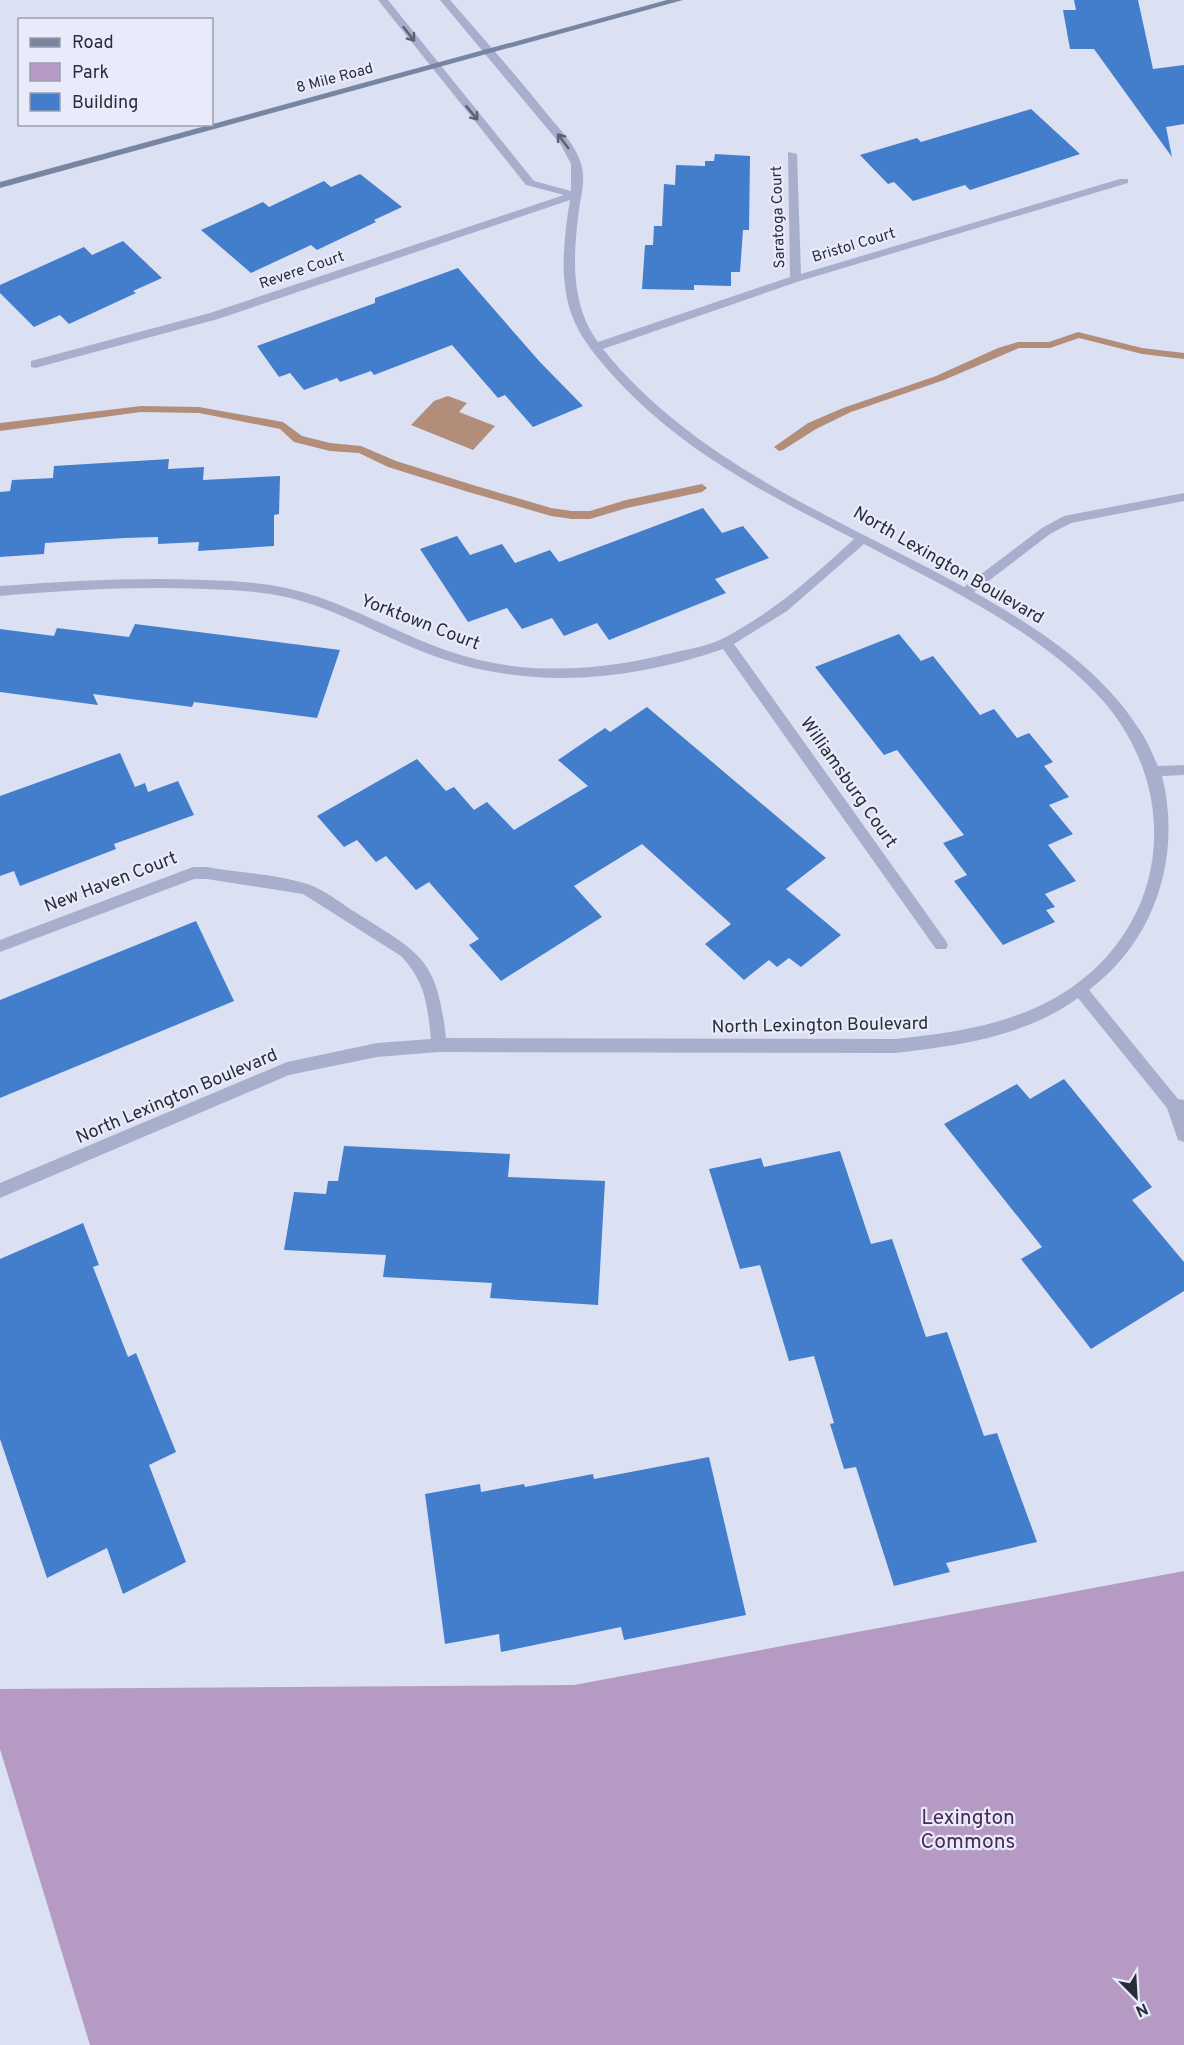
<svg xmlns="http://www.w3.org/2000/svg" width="1184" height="2045" font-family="Overpass,sans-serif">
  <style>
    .green { fill: #b59bc3 }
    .water { fill: #b28e7a }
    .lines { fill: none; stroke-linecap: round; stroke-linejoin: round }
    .stream { fill: #b28e7a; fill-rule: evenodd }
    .building { fill: #427ecb }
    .street { fill: #a7afcc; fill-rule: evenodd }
    .secondary { fill: #7885a0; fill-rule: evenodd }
    .oneway { stroke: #5b6273 }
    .labels { text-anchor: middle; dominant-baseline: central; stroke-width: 4.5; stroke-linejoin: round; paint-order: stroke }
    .far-street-label { font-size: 15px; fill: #282e38; stroke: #e9ebfa }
    .street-label { font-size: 18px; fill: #282e38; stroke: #e9ebfa }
    .near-park-label { font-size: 21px; fill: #4a2b58; stroke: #e9ebfa }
  </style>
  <rect width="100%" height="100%" fill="#dce0f3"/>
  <!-- green -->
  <polygon class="green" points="1184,1571 1184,2045 90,2045 0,1749 0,1689 574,1685"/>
  <!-- water -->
  <polygon class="water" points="448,396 467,403 459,412 495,426 473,450 411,425 434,401"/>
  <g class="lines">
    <!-- stream -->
    <g class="stream">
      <polygon points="1078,332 1142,348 1184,353 1184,359 1142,354 1079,338 1050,348 1019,348 944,380 851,412 816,429 783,450 779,451 774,447 808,423 843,408 936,376 998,348 1018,342 1049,342"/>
      <polygon points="141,406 199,407 283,422 302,436 330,443 361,446 396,461 473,485 551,508 572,511 590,511 626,500 702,484 707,488 702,492 627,508 590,519 572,519 551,516 465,491 388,467 359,453 330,451 294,442 280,429 199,413 141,412 0,431 0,423"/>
    </g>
  </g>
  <!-- building -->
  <g class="building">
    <polygon points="1074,0 1138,0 1153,69 1184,65 1184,124 1166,127 1172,157 1094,49 1070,49 1063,10 1076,10"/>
    <polygon points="1031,109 1080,154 970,190 965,185 913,201 894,182 888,184 860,155 917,138 921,142"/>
    <polygon points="715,154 750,156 749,230 743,230 740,272 731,272 731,286 694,285 694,290 642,289 645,245 653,245 654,226 662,226 664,184 675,185 676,165 705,166 705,161 714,161"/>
    <polygon points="360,174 402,207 374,220 376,222 317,250 311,245 251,273 201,230 263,202 269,207 324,181 331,187"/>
    <polygon points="123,241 162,278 133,291 136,293 69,324 60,315 34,327 0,293 0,285 84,247 92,255"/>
    <polygon points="458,268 539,361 583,406 533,427 505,395 498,398 452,345 374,375 371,371 340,382 337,378 304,390 290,373 279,377 257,346 375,303 375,298"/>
    <polygon points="169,459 168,469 204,467 203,480 280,476 279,514 274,515 274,546 198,551 199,542 158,544 158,537 125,538 45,543 44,554 0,557 0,492 10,491 12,480 53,478 54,466"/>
    <polygon points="703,508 722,533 743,526 769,558 715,579 726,593 609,640 597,623 564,636 552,618 522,629 507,608 468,622 420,549 457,536 470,555 502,544 515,563 550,550 559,562"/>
    <polygon points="135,624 340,650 317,718 194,702 192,707 93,694 98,705 0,692 0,629 54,636 57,628 129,637"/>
    <polygon points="899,634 921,661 933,656 980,715 994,709 1017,738 1029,733 1053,762 1044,766 1069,797 1049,805 1073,834 1048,845 1076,881 1045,894 1055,907 1046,910 1055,922 1003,945 954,881 967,875 943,843 964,835 897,750 884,755 815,667"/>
    <polygon points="647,707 826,858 786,889 841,935 801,967 789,958 777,967 769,960 744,980 705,944 731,924 642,844 574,886 602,917 501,981 469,945 479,939 429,882 416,890 386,856 376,862 357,840 344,847 317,816 417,759 446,791 454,787 474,810 487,802 514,830 588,786 558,760 605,728 610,732"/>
    <polygon points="120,753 135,787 145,783 148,792 178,781 194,815 114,844 116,849 20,886 14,871 0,876 0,796"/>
    <polygon points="196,921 234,1001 0,1098 0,1000"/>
    <polygon points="1064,1079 1152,1187 1132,1200 1184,1262 1184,1291 1091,1349 1021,1259 1042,1247 944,1124 1017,1084 1030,1099"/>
    <polygon points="344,1146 510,1154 508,1177 605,1181 598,1305 490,1298 492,1283 383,1277 386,1255 284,1250 294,1192 326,1194 328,1181 338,1181"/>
    <polygon points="840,1151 871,1244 892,1239 926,1337 947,1332 984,1436 997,1433 1037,1542 946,1563 950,1572 894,1586 856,1467 844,1469 830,1424 834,1423 814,1356 789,1361 760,1265 740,1269 709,1169 761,1158 764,1167"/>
    <polygon points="83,1223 99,1265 93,1267 128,1357 136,1353 176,1452 149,1465 186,1562 123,1594 107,1548 47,1578 0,1439 0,1259"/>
    <polygon points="709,1457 746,1615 624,1640 621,1627 501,1652 499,1634 445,1644 425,1494 480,1484 481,1492 524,1484 525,1487 593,1474 594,1479"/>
  </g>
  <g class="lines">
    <!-- street -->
    <path class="street" d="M378 0H388L534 181 571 191V164L561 145 440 0H450C483 38 517 76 548 115 560 130 576 145 581 164 586 179 581 195 579 210 573 255 570 304 598 342L790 277 788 152 797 154 801 274 1120 179H1128V183L800 281 603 349C695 464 838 518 964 587L1042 528 1064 516 1184 493V501L1071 523 1050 534 974 592C1036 627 1100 668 1139 729 1147 740 1152 753 1158 766L1184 765V775L1162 776C1182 855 1156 940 1089 990L1178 1099 1184 1100V1142L1178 1140 1167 1108 1078 998C1027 1036 957 1046 895 1053L439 1052 377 1057 289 1075 0 1198V1183L287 1062 377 1043 431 1039C427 1004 426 983 401 956L303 894 207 879H194L0 952V940L193 867H207C240 873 276 874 307 884 324 889 340 903 355 912 421 954 437 957 446 1038L895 1039C952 1033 1010 1025 1060 995 1167 930 1184 797 1105 703 1041 631 947 588 864 544L787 611 734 644 946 941 948 945 946 949H936L723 649C625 683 519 691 421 651 376 633 334 608 286 597 260 591 231 590 205 589 136 586 68 590 0 596V586C68 581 136 577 205 580 232 581 260 582 286 588 345 601 395 633 451 652 524 677 603 671 676 652 690 649 706 646 720 640 770 615 813 577 854 539 767 494 685 453 617 380 599 360 580 339 571 313 559 278 564 236 570 200L218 319 35 368 31 367V361L210 313 564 195 526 185Z"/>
    <!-- secondary -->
    <polygon class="secondary" points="667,0 683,0 0,188 0,182"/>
  </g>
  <!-- one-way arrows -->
  <defs><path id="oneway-shaft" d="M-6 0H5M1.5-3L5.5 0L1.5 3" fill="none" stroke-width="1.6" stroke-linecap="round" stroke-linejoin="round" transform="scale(1.5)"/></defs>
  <g class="oneway">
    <use href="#oneway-shaft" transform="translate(409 34) rotate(52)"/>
    <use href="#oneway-shaft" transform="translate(472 113) rotate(50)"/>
    <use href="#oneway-shaft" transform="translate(563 141) rotate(-127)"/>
  </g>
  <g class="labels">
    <!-- far-street labels -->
    <g class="far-street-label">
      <text transform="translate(335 79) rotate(-15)">8 Mile Road</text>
      <text transform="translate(779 217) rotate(-92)">Saratoga Court</text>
      <text transform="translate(854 246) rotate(-17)">Bristol Court</text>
      <text transform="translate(302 271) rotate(-19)">Revere Court</text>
    </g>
    <!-- street labels -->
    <g class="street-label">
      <text transform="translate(948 566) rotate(30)">North Lexington Boulevard</text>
      <text transform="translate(420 623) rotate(21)">Yorktown Court</text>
      <text transform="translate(848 783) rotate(55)">Williamsburg Court</text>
      <text transform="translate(111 883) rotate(-21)">New Haven Court</text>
      <text transform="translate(820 1026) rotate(-1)">North Lexington Boulevard</text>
      <text transform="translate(177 1097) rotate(-23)">North Lexington Boulevard</text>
    </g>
    <!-- near-park labels -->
    <g class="near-park-label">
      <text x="968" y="1818">Lexington<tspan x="968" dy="24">Commons</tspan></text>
    </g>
  </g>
  <!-- legend -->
  <rect x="18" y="18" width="195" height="108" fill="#e9ebfa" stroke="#9c9fac" stroke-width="1.5"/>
  <rect x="30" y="38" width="30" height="9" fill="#7885a0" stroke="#9c9fac" stroke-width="1.5"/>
  <text x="72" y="48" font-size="18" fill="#282e38">Road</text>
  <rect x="30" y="63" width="30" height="18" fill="#b59bc3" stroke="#9c9fac" stroke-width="1.5"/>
  <text x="72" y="78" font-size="18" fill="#282e38">Park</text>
  <rect x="30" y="93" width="30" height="18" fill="#427ecb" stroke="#9c9fac" stroke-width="1.5"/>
  <text x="72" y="108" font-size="18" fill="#282e38">Building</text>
  <!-- north arrow -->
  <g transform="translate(1136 1997) rotate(156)" stroke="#e9ebfa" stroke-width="4.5" paint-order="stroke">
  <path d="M0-4.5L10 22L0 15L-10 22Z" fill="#282e38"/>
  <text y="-9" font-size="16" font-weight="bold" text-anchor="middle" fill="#282e38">N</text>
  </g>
</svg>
